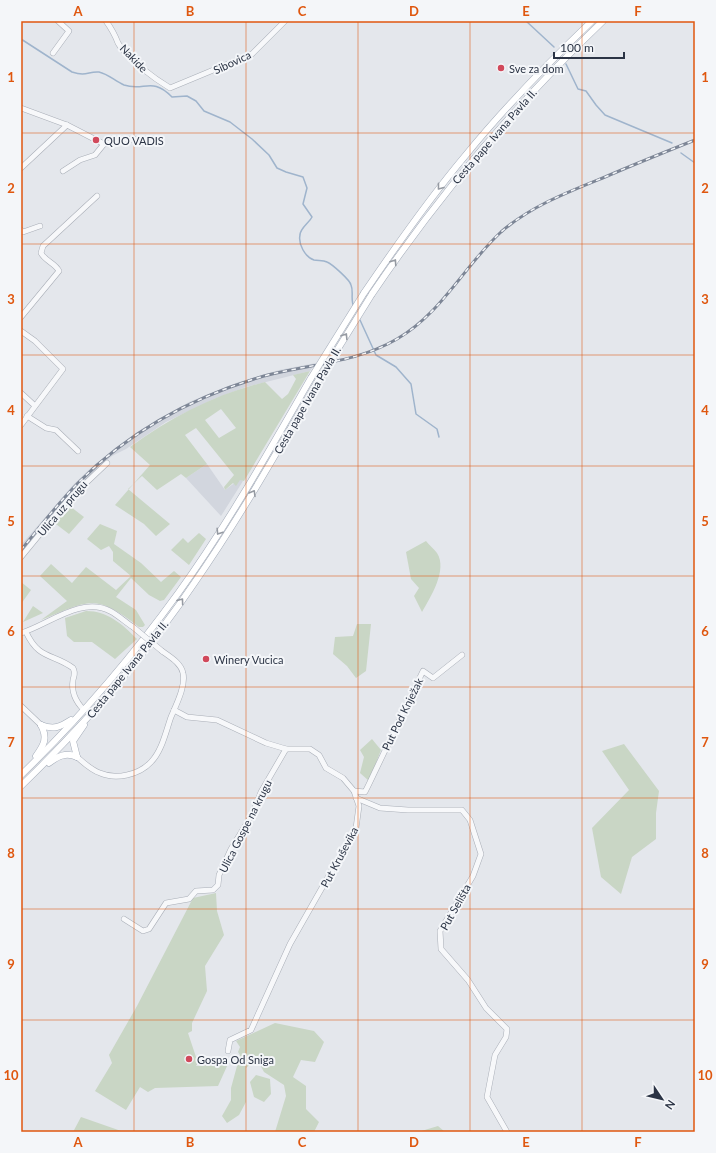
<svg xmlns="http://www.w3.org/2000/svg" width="716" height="1153" font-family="Lato,sans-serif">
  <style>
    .built { fill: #d2d6de }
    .green { fill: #c9d6c5; fill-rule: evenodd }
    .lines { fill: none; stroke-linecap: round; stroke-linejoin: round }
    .stream { stroke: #9fb4cc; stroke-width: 1.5 }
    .minor-casing { stroke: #a9aeb7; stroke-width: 6 }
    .major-casing { stroke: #a3abb8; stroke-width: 7 }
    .minor { stroke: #f7f8fa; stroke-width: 5 }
    .major { stroke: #fff; stroke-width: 6 }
    .rail-casing { stroke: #7d8696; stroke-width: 3 }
    .rail { stroke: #f4f6f9; stroke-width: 1.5; stroke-dasharray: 4.5; stroke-linecap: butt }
    .minor-bridge-casing { stroke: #a9aeb7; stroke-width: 6; stroke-linecap: butt }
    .major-bridge-casing { stroke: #a3abb8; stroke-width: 7; stroke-linecap: butt }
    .minor-bridge { stroke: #f7f8fa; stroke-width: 5 }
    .major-bridge { stroke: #fff; stroke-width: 6 }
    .oneway { stroke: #959aa2 }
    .grid { fill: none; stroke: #df570f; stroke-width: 1; stroke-opacity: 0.55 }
    .poi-dot { fill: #d1495b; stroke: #f4f6f9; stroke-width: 1.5 }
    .labels { text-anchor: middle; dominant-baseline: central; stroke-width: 4; stroke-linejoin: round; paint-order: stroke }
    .street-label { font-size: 11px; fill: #2b3445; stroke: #f4f6f9 }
    .poi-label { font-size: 11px; fill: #2b3445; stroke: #f4f6f9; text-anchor: start }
    .neatline { fill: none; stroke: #df570f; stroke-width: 1.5 }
    .grid-label { font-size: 13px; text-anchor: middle; font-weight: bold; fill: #df570f }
  </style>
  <rect width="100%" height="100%" fill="#e4e7ec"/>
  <!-- built -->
  <g class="built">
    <polygon points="316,363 310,371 246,387 214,399 166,422 126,449 112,456 96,470 21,555 21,545 74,484 94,465 142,429 189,402 236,383 279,370"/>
    <polygon points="207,464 225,490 240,479 243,481 221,516 186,478"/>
  </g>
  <!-- green -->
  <g class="green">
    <path d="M310 371 244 481 240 480 236 486 233 483 225 490 224 487 234 475 196 428 185 435 207 464 186 478 181 474 157 490 142 476 128 489 170 524 156 536 144 524 115 505 150 465 130 447C171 417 216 394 265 382L282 399 288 394 296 379 293 375ZM221 409 236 428 219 438 205 420Z"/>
    <polygon points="67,504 84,517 69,534 52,521"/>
    <path d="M100 524 117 531 114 544 141 563 161 582 174 571 181 577 164 600 160 601 149 595 131 578 116 597 136 610 145 625 143 627H139C95 593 90 600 41 620L67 601 40 576 51 564 72 583 86 567 116 590 131 576 113 561V552L109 546 101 550 87 539Z"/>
    <polygon points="199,533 206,539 189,565 171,550 183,538 188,543"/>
    <path d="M426 541C429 545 434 549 437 553 448 570 430 598 422 612L414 596 419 588 411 579 406 552Z"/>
    <polygon points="21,582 31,590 21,604"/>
    <polygon points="33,606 43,613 23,622"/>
    <path d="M86 611C108 611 122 624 137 639L115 659 92 642H74L67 636 65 618Z"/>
    <polygon points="357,624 371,624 366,671 356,678 347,666 333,654 335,637 353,636"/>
    <polygon points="372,739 381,750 369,781 360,773 364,757 360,750"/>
    <polygon points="624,744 659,791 656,813 656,839 632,857 621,894 601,877 592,828 629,790 602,751"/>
    <polygon points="216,893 217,911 224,935 205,966 207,991 192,1023 192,1031 188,1033 198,1063 196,1066 228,1064 218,1086 155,1088 148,1092 140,1087 126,1110 95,1091 112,1063 109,1055 137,1006 193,898"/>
    <polygon points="275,1023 314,1031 324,1042 315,1062 301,1060 293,1077 306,1086 306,1109 319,1122 314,1132 275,1132 286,1096 284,1085 264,1072 257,1059 246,1068 246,1102 239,1115 227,1123 222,1116 231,1100 231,1088 240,1055 238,1052 240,1047 236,1041"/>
    <polygon points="256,1075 270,1079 271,1094 264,1102 254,1097 250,1082"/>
    <polygon points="81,1117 124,1132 73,1132"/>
    <polygon points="438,1126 445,1132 418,1132"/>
  </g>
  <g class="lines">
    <!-- stream -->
    <g class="stream">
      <polyline points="526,21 554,47"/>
      <path d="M21 39 72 72C87 77 88 71 99 72 108 74 115 81 124 85 144 92 152 76 172 97L187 96 196 101 204 111 230 122 252 139 269 155 277 168 286 172 303 177 307 188 303 204 312 217C309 223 300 228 300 235 298 244 305 257 314 260 318 261 323 260 327 262 332 264 350 280 351 285 354 292 350 300 354 307"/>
      <polyline points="566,64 578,89 586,91 596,105 605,115 672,143"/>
      <polyline points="681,153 695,163"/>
      <polyline points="360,320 376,355 396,367 411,384 416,414 437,429 439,437"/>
    </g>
    <defs>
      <g id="minor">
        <path d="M106 21C111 28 115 35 118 43 126 58 155 79 170 88L252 54 285 21"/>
        <polyline points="53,53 69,31 58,21"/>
        <polyline points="21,108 67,125 104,144 126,139 141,140"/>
        <polyline points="21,168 67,125"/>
        <polyline points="63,171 80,160 95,155 104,144"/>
        <polyline points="21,230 23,232 40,226"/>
        <path d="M21 317 59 271C55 263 45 261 41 253L43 246 97 196"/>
        <polyline points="21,331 35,341 63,369 21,425"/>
        <polyline points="21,393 34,405"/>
        <polyline points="27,416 46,428 56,430 78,451"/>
        <polyline points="21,557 67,501 107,463"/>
        <path d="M26 632C39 660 52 653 73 668 76 673 74 675 73 680 71 692 76 702 84 710"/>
        <path d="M21 633C48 625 81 596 110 611 118 615 125 622 133 627"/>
        <polyline points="21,706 41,725"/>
        <polyline points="174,710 187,717 217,720 266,743 286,749 310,749 319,755 326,768 343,778 354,791 359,806 356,828 290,944 251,1030 230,1040 228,1051"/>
        <path d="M77 757C84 763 91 770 100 773 116 780 139 775 151 762 162 751 166 731 171 717 176 705 186 686 183 673 181 663 170 657 162 651"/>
        <polyline points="354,791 365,792 369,784 423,671 433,678 462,655"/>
        <polyline points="356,798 380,808 408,810 462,810 470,820 481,854 473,876 440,931 441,949 468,980 486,1008 507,1029 506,1037 495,1055 487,1097 507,1132"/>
        <polyline points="124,919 143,931 149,929 166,903 189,899 196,891 213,890 218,885 219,875 231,849 253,813 261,792 286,749"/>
      </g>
      <g id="major">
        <path d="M364 293C396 246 428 200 465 156 504 108 547 64 592 21"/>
        <path d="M372 294C439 195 516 104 603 21"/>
        <path d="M41 725C54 730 60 727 71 720"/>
        <path d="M36 756C44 745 48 738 41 725"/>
        <polyline points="77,757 73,741 84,725"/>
        <path d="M49 763C58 756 66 752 77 757"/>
        <path d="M21 775C79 719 132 657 179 592 228 524 269 451 311 378"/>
        <path d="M21 786C85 724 145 656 195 582 240 517 279 449 318 381"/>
      </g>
    </defs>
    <!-- minor casing -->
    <use href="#minor" class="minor-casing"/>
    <!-- major casing -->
    <use href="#major" class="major-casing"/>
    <!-- minor -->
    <use href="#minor" class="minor"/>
    <!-- major -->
    <use href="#major" class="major"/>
    <defs>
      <path id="rail" d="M21 550C40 527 58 503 79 482 130 431 195 396 264 376 309 364 356 363 397 339 442 313 464 266 501 232 531 206 568 192 605 177 635 164 665 152 695 140"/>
    </defs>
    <!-- rail casing -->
    <use href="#rail" class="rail-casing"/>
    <!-- rail -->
    <use href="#rail" class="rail"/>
    <defs>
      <polyline id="minor-bridge" points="133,627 162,651"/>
      <g id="major-bridge">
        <polyline points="311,378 364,293"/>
        <polyline points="318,381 372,294"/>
      </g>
    </defs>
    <!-- minor-bridge casing -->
    <use href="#minor-bridge" class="minor-bridge-casing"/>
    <!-- major-bridge casing -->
    <use href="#major-bridge" class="major-bridge-casing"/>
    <!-- minor-bridge -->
    <use href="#minor-bridge" class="minor-bridge"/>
    <!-- major-bridge -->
    <use href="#major-bridge" class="major-bridge"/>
  </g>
  <!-- one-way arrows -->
  <defs><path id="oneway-chevron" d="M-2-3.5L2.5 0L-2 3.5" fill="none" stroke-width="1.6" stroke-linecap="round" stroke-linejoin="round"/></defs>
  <g class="oneway">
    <use href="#oneway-chevron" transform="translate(440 187) rotate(128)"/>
    <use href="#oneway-chevron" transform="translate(394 262) rotate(-56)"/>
    <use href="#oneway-chevron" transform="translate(345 336) rotate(-58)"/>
    <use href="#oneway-chevron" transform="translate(253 493) rotate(-59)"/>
    <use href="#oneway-chevron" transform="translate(219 532) rotate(123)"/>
    <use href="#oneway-chevron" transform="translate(181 601) rotate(-54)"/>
  </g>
  <!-- grid -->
  <path class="grid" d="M134 21V1132M246 21V1132M358 21V1132M470 21V1132M582 21V1132M21 133H695M21 244H695M21 355H695M21 466H695M21 576H695M21 687H695M21 798H695M21 909H695M21 1020H695"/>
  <!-- markers -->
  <g class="poi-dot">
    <circle cx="501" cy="68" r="4"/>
    <circle cx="96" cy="140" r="4"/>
    <circle cx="206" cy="659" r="4"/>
    <circle cx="189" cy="1059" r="4"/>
  </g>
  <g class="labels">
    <!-- street labels -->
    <g class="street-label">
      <text transform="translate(134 58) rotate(46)">Nakide</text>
      <text transform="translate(232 62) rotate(-25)">Sibovica</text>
      <text transform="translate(494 136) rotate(-49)">Cesta pape Ivana Pavla II.</text>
      <text transform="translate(307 400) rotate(-60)">Cesta pape Ivana Pavla II.</text>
      <text transform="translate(62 508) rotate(-49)">Ulica uz prugu</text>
      <text transform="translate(127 669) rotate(-51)">Cesta pape Ivana Pavla II.</text>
      <text transform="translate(402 714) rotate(-64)">Put Pod Knježak</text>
      <text transform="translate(245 826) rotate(-63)">Ulica Gospe na krugu</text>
      <text transform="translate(339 857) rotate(-62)">Put Kruševika</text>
      <text transform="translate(455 907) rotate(-61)">Put Selišta</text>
    </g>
    <!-- poi labels -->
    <g class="poi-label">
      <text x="509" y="68">Sve za dom</text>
      <text x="104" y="140">QUO VADIS</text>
      <text x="214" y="659">Winery Vucica</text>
      <text x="197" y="1059">Gospa Od Sniga</text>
    </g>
  </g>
  <!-- border -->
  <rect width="716" height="1153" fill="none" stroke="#f4f6f9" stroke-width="44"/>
  <!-- north arrow -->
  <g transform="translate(662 1099) rotate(125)" stroke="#f4f6f9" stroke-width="3" paint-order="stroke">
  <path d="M0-3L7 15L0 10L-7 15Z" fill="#2b3445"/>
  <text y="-6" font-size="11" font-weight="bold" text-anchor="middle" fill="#2b3445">N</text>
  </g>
  <!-- scale -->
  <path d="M554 52v6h70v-6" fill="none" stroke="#2b3445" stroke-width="2"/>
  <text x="560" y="52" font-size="12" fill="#2b3445" stroke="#f4f6f9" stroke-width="3" paint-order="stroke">100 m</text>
  <rect x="22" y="22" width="672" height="1109" class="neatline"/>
  <g class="grid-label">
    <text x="78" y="16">A</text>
    <text x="190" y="16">B</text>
    <text x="302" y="16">C</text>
    <text x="414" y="16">D</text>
    <text x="526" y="16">E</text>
    <text x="638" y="16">F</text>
    <text x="11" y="82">1</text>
    <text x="705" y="82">1</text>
    <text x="11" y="193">2</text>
    <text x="705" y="193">2</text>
    <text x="11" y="304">3</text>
    <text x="705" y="304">3</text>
    <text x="11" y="415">4</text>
    <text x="705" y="415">4</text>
    <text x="11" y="526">5</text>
    <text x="705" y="526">5</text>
    <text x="11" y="636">6</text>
    <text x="705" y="636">6</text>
    <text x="11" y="747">7</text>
    <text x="705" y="747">7</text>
    <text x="11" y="858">8</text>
    <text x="705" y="858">8</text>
    <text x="11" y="969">9</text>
    <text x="705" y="969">9</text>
    <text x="11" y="1080">10</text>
    <text x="705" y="1080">10</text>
    <text x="78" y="1147">A</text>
    <text x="190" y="1147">B</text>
    <text x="302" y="1147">C</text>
    <text x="414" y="1147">D</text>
    <text x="526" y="1147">E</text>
    <text x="638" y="1147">F</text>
  </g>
</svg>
